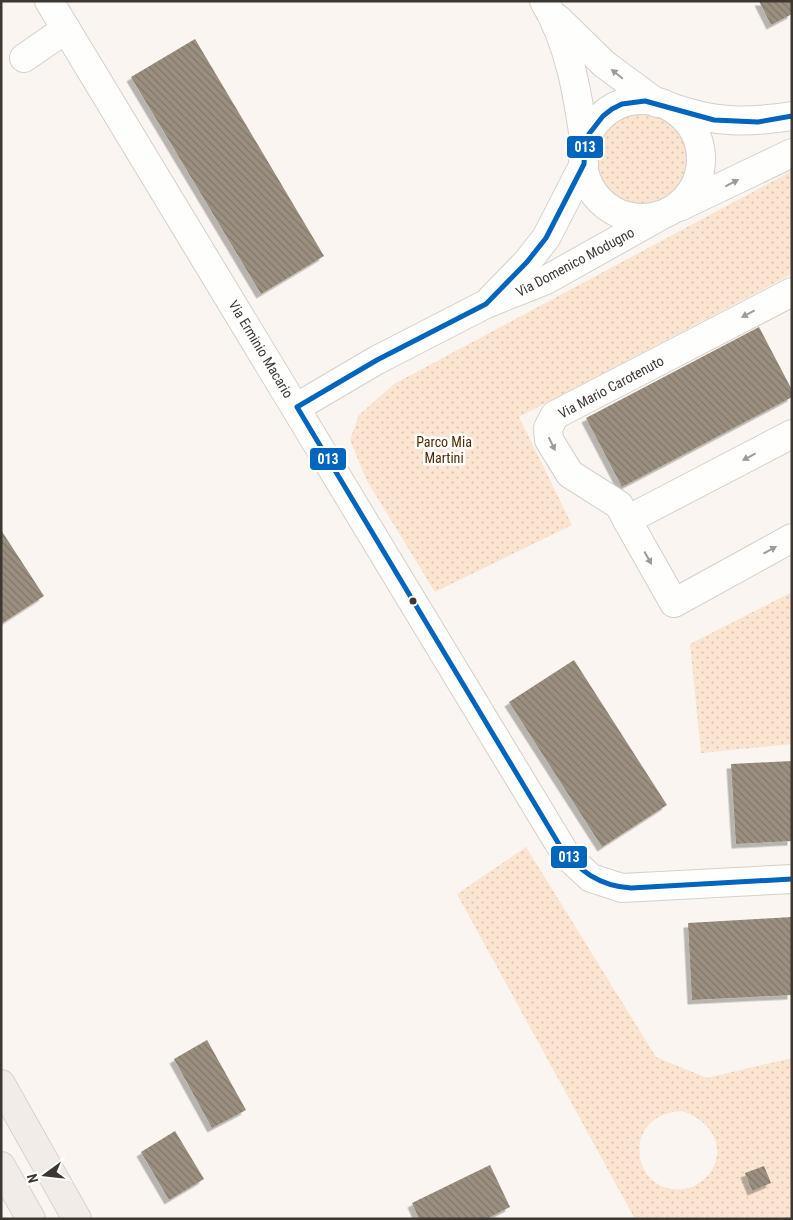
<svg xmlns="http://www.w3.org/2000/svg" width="793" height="1220" font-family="'Roboto Condensed',sans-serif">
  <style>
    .grass { fill: url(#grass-dots); fill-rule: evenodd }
    .building { fill: url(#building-back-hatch); filter: url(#shadow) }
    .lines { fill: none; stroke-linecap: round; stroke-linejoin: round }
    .minor-casing { stroke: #d5d0cb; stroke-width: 30 }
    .major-casing { stroke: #d7d3d0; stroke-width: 30 }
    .minor { stroke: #fefefd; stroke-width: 28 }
    .major { stroke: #f1ece8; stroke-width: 28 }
    .bus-1-casing { stroke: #fff; stroke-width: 9 }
    .bus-1 { stroke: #0065bd; stroke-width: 5 }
    .oneway { fill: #9e9a98 }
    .bus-dot { fill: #3d3732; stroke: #fff; stroke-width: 2 }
    .labels { text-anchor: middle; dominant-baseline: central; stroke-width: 5; stroke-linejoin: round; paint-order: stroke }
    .street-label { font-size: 14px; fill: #3d3732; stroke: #fff }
    .park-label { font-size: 14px; fill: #502b00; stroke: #fff }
    .line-badge { stroke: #fff; stroke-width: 2 }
    .badge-label { font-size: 14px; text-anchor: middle; font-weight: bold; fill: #fff }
  </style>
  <defs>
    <pattern id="grass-dots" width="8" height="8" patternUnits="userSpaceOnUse" patternTransform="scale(1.25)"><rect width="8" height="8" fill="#fbe4d0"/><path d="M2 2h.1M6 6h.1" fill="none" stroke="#d8c4b3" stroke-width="1.8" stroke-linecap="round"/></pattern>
    <pattern id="building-back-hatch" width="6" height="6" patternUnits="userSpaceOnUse" patternTransform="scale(1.25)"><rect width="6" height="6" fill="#9b8f80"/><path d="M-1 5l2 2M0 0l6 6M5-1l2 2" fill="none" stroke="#807669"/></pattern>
    <filter id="shadow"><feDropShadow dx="-4.5" dy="4.5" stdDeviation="0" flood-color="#0004"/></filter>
  </defs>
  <rect width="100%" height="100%" fill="#faf5f0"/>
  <!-- grass -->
  <g class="grass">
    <circle cx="644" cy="159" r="49"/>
    <polygon points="792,171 792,274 519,417 572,525 435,592 367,481 350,440 359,415 394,384"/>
    <polygon points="792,592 792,744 701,753 690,644"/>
    <path d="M526 847 656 1057 707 1078 792 1058V1219H635L457 894ZM682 1111C707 1119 727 1143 712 1170 707 1178 698 1185 689 1188 632 1201 617 1114 682 1111Z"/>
  </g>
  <!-- building -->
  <g class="building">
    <polygon points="759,1 792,1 792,14 771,25"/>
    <polygon points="195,39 324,256 261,294 131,77"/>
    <polygon points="759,327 792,390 792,397 622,487 586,418"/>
    <polygon points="1,530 44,596 1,624"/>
    <polygon points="574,660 667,805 602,847 509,702"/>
    <polygon points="792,761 792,841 736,844 731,764"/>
    <polygon points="792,917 792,995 692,1000 688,923"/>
    <polygon points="207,1040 246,1110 212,1128 174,1059"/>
    <polygon points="175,1131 204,1179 169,1200 141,1152"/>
    <polygon points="490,1165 510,1207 486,1219 419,1219 412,1203"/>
    <polygon points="764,1166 771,1183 752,1191 745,1173"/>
  </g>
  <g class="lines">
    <defs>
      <g id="minor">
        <polyline points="49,1 566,855 591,878 622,888 792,879"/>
        <path d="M544 1C570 44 578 96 585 146"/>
        <polyline points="558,19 604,64 657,103"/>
        <polyline points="24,58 66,29"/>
        <circle cx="642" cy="159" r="59"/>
        <path d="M673 108C715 123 748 123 792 116"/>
        <polyline points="679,207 792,153"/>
        <polyline points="491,299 527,262 546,238 584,164"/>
        <polyline points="297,407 377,360 486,304 546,280 662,215"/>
        <polyline points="792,434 627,520 674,603 792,538"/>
        <polyline points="627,520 619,505 570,474 549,440 548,428 555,415 792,292"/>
      </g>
      <g id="major">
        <polyline points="1,1084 77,1219"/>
        <polyline points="1,1166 31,1219"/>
      </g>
    </defs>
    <!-- minor casing -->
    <use href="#minor" class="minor-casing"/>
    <!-- major casing -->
    <use href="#major" class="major-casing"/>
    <!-- minor -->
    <use href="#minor" class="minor"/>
    <!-- major -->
    <use href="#major" class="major"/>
    <defs>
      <path id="bus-1" d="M792 116 758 122 714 120 645 101 622 104 612 109 603 116 589 134 585 146 584 164 546 238 527 262 486 304 377 360 297 407 560 846C579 871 599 886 631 888L792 879"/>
    </defs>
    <!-- bus-1 casing -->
    <use href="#bus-1" class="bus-1-casing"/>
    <!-- bus-1 -->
    <use href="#bus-1" class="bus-1"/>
  </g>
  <!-- one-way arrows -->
  <defs><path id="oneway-solid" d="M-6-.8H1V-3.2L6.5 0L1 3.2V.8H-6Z" transform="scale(1.25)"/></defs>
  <g class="oneway">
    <use href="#oneway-solid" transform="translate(617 74) rotate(-141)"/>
    <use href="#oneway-solid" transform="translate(732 183) rotate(-27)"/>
    <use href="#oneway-solid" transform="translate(748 314) rotate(152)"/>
    <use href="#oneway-solid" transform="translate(552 444) rotate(64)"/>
    <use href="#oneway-solid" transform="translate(749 457) rotate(152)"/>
    <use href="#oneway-solid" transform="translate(770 550) rotate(-29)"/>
    <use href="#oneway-solid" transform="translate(648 558) rotate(61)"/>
  </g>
  <!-- markers -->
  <circle class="bus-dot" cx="413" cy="601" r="4.5"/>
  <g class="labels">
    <!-- street labels -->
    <g class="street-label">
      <text transform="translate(575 262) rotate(-28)">Via Domenico Modugno</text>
      <text transform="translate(261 349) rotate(59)">Via Erminio Macario</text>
      <text transform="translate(611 387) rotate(-28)">Via Mario Carotenuto</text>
    </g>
    <!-- park labels -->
    <g class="park-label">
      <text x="444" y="442">Parco Mia<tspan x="444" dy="16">Martini</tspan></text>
    </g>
  </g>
  <g class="line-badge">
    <rect x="566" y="135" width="38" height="24" rx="5" fill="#0065bd"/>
    <rect x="309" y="447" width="38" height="24" rx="5" fill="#0065bd"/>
    <rect x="550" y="845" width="38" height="24" rx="5" fill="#0065bd"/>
  </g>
  <g class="badge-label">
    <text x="585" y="152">013</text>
    <text x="328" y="464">013</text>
    <text x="569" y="862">013</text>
  </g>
  <!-- border -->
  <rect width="793" height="1220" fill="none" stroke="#3d3732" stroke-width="5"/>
  <!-- north arrow -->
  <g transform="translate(45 1175) rotate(255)" stroke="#ffffff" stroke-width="4" paint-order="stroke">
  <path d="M0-4L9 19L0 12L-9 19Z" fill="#3d3732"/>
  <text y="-8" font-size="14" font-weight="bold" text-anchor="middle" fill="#3d3732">N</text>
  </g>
</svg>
